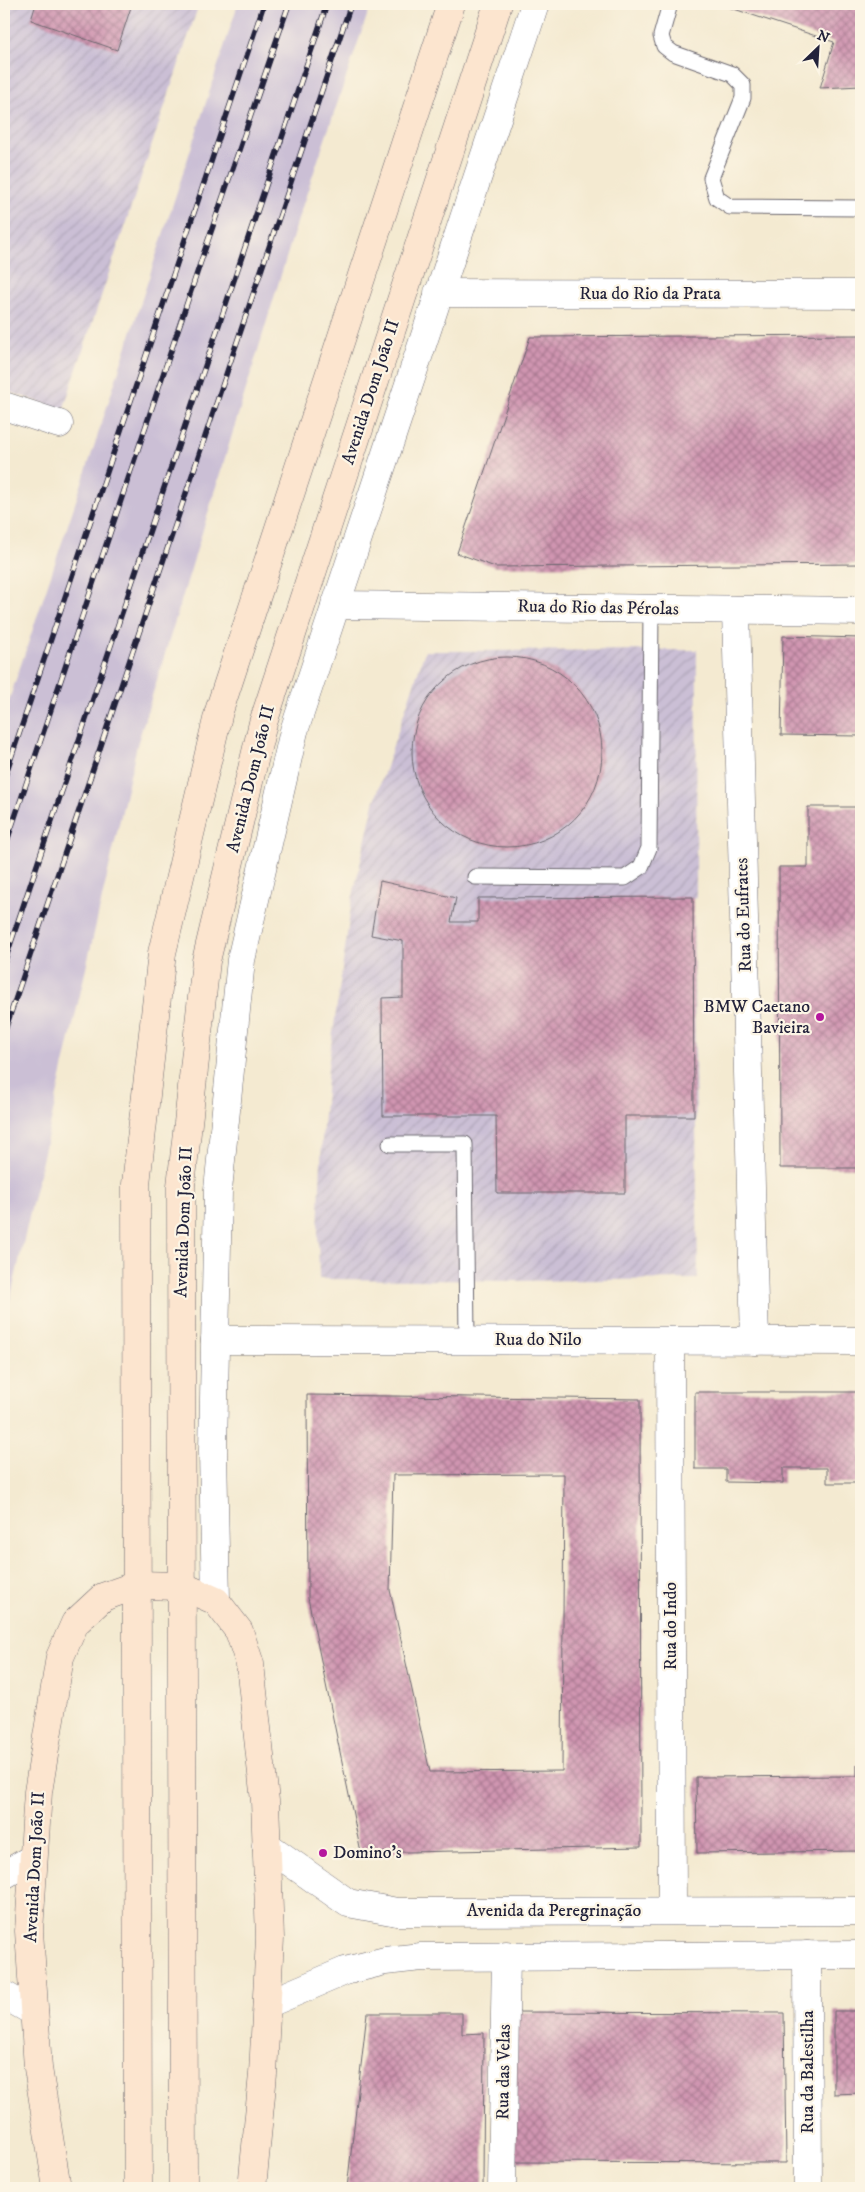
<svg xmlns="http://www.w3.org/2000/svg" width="865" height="2192" font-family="'IM FELL DW Pica',serif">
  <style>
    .industrial { fill: url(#industrial-furrows) }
    .railway { fill: #cbbfd5 }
    .building { fill: url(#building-cross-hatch); fill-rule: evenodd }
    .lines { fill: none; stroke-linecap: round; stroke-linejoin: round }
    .service-casing { stroke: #6c6870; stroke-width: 17 }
    .minor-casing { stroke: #6c6870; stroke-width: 29 }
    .tertiary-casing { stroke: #6c6870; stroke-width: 29 }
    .secondary-casing { stroke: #6c6870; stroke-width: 29 }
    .service { stroke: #fff; stroke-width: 15 }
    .minor { stroke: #fff; stroke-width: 28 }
    .tertiary { stroke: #fff; stroke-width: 28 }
    .secondary { stroke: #fce5cf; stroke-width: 28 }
    .rail-casing { stroke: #22223b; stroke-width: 5.5 }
    .rail { stroke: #fcf5e5; stroke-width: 4; stroke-dasharray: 11; stroke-linecap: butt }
    .poi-dot { fill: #b5179e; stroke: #fcf5e5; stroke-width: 2 }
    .labels { text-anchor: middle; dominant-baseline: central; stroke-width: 4.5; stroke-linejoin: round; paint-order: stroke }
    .street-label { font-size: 18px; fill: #22223b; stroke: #fcf5e5 }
    .poi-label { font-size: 18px; fill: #22223b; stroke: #fcf5e5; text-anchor: end }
  </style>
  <defs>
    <pattern id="industrial-furrows" width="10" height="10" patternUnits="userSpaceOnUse" patternTransform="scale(1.25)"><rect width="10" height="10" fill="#cbbfd5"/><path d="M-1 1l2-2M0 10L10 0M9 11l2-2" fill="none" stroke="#aea4b8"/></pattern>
    <pattern id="building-cross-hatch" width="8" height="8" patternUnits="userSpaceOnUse" patternTransform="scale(1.25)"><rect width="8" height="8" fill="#d095b1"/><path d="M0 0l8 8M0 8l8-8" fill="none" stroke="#a87991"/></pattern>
  </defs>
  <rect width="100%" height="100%" fill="#fcf5e5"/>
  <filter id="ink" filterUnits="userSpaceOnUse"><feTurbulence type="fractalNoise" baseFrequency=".02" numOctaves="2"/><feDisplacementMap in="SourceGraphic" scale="10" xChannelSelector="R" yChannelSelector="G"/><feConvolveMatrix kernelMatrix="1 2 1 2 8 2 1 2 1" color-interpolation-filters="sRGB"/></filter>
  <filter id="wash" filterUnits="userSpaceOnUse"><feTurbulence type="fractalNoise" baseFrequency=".0096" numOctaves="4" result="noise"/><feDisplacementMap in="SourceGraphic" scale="20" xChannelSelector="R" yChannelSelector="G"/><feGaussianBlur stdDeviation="1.12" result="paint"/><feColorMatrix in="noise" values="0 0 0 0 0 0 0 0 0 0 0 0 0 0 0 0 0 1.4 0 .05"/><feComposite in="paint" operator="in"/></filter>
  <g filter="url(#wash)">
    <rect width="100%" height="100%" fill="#f4ead1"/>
    <!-- industrial -->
    <g class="industrial">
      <polygon points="4,4 199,4 63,410 4,390"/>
      <polygon points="697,650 696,897 693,898 698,1279 515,1281 319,1279 318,1231 322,1138 328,1067 352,900 374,803 425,651"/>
    </g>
    <!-- railway -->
    <polygon class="railway" points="238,4 371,4 299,216 137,745 4,1327 4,715 89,462"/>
    <g id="blocks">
      <!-- building -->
      <g class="building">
        <polygon points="36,4 132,4 117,50 31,20"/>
        <polygon points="719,4 861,4 861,86 820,88 834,42"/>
        <polygon points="861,335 861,564 495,567 457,553 530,337"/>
        <polygon points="783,636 861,638 861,736 781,735"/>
        <circle cx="507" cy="752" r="95"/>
        <polygon points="808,807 861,807 861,1168 780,1168 779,867 808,867"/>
        <polygon points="380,881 456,898 451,922 478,922 478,898 693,897 694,1116 625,1116 625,1193 497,1193 496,1116 383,1116 382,998 403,997 403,941 371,935"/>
        <polygon points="695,1392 861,1392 861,1483 827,1483 827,1468 783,1468 783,1483 726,1482 726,1469 695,1469"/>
        <path d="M307 1395 640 1399 641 1847 361 1853 308 1598ZM564 1474 562 1771 430 1772 390 1590 393 1475Z"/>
        <polygon points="857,1765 861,1765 861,1851 697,1853 696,1777 857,1776"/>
        <polygon points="834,2011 861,2011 861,2093 834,2094"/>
        <polygon points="514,2012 784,2013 786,2163 515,2162"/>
        <polygon points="367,2013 462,2013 462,2034 484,2033 483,2188 347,2188"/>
      </g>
    </g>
  </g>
  <g filter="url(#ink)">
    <use href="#blocks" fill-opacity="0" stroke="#6c6870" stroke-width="1"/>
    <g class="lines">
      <defs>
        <g id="service">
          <polyline points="670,4 661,36 664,46 673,53 732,74 743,85 743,98 711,178 717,198 730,207 861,208"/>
          <polyline points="475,877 625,878 641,867 649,848 651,609"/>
          <polyline points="390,1144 465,1144 467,1340"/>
        </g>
        <g id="minor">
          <polyline points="438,293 861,294"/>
          <polyline points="4,406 59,424"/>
          <polyline points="335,605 861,611"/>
          <polyline points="736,610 755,1341"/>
          <polyline points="215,1340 861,1341"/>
          <polyline points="670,1341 672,1911"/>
          <polyline points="216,1601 213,1451 218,1190 241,960 294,731 535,4"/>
          <polyline points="266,1845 348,1903 397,1912 861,1911"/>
          <polyline points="807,1955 808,2188"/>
          <polyline points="267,2004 345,1971 385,1961 421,1957 861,1955"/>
          <polyline points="502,2188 506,1955"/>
        </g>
        <g id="tertiary">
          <polyline points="4,1875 33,1858"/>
          <polyline points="4,1995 34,2012"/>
        </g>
        <g id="secondary">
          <polyline points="57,2188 38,2068 29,1931 38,1792 60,1657 75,1623 103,1597 137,1585 182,1586 216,1601 239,1631 250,1664 265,1801 270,1938 263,2074 252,2188"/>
          <polyline points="138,2188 136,1184 162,953 219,711 451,4"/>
          <polyline points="183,2188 181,1186 206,961 263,723 498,4"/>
        </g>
      </defs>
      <!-- service casing -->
      <use href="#service" class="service-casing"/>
      <!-- minor casing -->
      <use href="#minor" class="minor-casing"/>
      <!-- tertiary casing -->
      <use href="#tertiary" class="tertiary-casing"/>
      <!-- secondary casing -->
      <use href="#secondary" class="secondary-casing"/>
      <!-- service -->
      <use href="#service" class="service"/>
      <!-- minor -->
      <use href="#minor" class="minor"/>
      <!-- tertiary -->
      <use href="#tertiary" class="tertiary"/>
      <!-- secondary -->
      <use href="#secondary" class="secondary"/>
      <defs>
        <g id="rail">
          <polyline points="4,779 264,4"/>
          <polyline points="4,850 201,261 289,4"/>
          <polyline points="4,963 327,4"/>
          <polyline points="4,1033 351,4"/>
        </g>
      </defs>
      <!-- rail casing -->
      <use href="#rail" class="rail-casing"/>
      <!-- rail -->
      <use href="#rail" class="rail"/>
    </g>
  </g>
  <!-- markers -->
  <g class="poi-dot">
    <circle cx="820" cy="1017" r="5"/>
    <circle cx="323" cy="1853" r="5"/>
  </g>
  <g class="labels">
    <!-- street labels -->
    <g class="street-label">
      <text x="650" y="294">Rua do Rio da Prata</text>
      <text transform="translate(371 392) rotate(-72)">Avenida Dom João II</text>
      <text transform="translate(598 608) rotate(1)">Rua do Rio das Pérolas</text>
      <text transform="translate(251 779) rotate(-76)">Avenida Dom João II</text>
      <text transform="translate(744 915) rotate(-92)">Rua do Eufrates</text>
      <text transform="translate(184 1222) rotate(-88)">Avenida Dom João II</text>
      <text x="538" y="1340">Rua do Nilo</text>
      <text transform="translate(671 1626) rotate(-90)">Rua do Indo</text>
      <text transform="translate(35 1867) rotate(-87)">Avenida Dom João II</text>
      <text x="554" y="1911">Avenida da Peregrinação</text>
      <text transform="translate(504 2072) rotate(-89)">Rua das Velas</text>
      <text transform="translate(808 2072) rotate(-90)">Rua da Balestilha</text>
    </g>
    <!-- poi labels -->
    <g class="poi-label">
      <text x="810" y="1007">BMW Caetano<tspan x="810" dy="21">Bavieira</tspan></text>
      <text x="333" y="1853" text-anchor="start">Domino's</text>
    </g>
  </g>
  <!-- margin -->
  <rect width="865" height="2192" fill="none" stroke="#fcf5e5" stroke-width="20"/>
  <!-- north arrow -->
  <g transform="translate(818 48) rotate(25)" stroke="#fcf5e5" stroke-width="4" paint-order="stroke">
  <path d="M0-4L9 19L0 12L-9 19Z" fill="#22223b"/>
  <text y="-8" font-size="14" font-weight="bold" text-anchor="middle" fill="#22223b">N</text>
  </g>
</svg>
